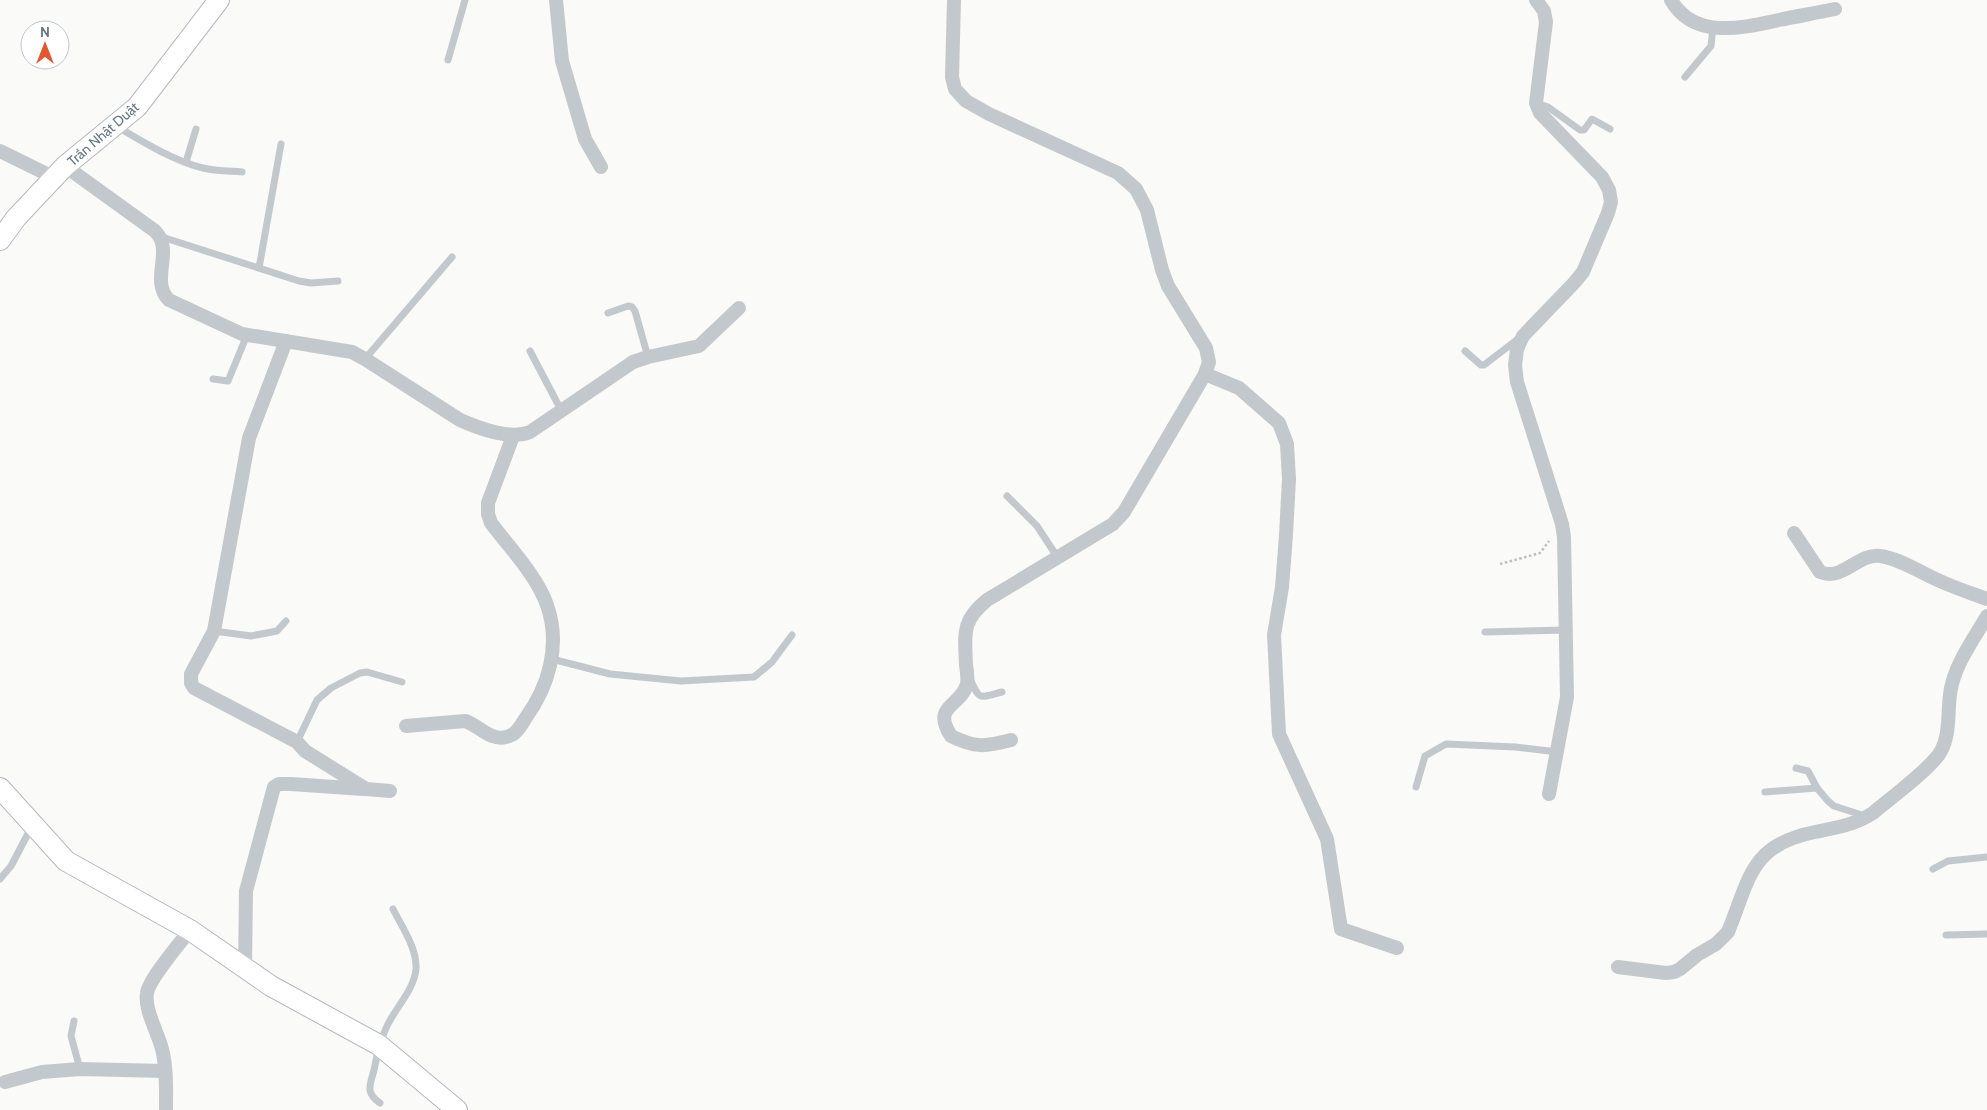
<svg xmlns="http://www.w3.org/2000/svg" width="1987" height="1110" font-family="Cabin,sans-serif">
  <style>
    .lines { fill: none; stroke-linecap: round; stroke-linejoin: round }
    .secondary-casing { stroke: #b3babf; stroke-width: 22 }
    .path { stroke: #bbbfc2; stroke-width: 2.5; stroke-dasharray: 2.5 2.5; stroke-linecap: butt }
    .lane { stroke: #c3c8cc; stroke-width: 7 }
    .street { stroke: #c3c8cc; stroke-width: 14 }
    .secondary { stroke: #fff; stroke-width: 20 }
    .labels { text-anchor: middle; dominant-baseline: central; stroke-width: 5; stroke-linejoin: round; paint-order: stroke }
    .street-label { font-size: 14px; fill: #657683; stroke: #fff }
  </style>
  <rect width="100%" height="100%" fill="#fafaf8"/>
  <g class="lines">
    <defs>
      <g id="secondary">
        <polyline points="0,240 16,218 65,166 137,107 219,0"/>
        <polyline points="0,788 66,861 190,930 271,986 379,1045 457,1110"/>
      </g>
    </defs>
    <!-- secondary casing -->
    <use href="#secondary" class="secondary-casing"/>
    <!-- path -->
    <polyline class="path" points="1500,564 1540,553 1549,541"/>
    <!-- lane -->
    <g class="lane">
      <polyline points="448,60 465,0"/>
      <polyline points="1685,77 1711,46 1713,27"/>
      <polyline points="1536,103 1548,107 1580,130 1584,130 1592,119 1610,129"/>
      <path d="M116 126C143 142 172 160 203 168 215 171 229 171 242 172"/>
      <polyline points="186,162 196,129"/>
      <polyline points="162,237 299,281 311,283 338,281"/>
      <polyline points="259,268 281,144"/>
      <polyline points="608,313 628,306 632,307 635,311 648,357"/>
      <polyline points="530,351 561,410"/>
      <polyline points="1465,351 1481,365 1484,365 1518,339"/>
      <polyline points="365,359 452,257"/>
      <polyline points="213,379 228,381 247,335"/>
      <polyline points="1007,496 1037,526 1058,558"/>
      <polyline points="214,631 251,636 277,631 286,621"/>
      <polyline points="1485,632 1566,630"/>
      <polyline points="552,659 610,674 681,681 754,677 772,662 792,635"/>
      <path d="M970 679C980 701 979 698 1002 692"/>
      <polyline points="297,742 317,700 331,688 360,673 367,672 402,682"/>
      <polyline points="1796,768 1808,771 1817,788 1828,801 1834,806 1865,816"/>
      <polyline points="1416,787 1425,756 1446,744 1515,747 1558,752"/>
      <polyline points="1765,792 1817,788"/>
      <polyline points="1933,869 1948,861 1987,857"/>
      <polyline points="0,879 11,866 32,826"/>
      <polyline points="1946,935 1987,934"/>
      <polyline points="74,1021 71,1036 80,1069"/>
      <path d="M380 1103C365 1093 370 1085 374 1070 377 1055 380 1040 387 1026 396 1007 414 990 416 969 417 948 402 927 393 909"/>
    </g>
    <!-- street -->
    <g class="street">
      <polyline points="556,0 562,61 585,139 601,167"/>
      <path d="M954 0 952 77 955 89 966 101 989 114 1118 173 1136 189 1147 210 1162 270 1168 286 1206 348 1209 362 1205 374 1124 512 1113 524 987 600C961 621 965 634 966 665 967 671 968 678 967 684 961 707 931 705 951 736 975 748 985 747 1011 740"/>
      <polyline points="1536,0 1544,11 1546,22 1536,103 1540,113 1602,177 1609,190 1611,202 1608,213 1583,272 1574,283 1523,336 1517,349 1515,365 1517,382 1562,524 1564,537 1567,697 1549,794"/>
      <path d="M1671 0C1694 40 1742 28 1779 20 1798 16 1816 13 1835 9"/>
      <polyline points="0,151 55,178"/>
      <path d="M65 166 155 231C175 250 149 280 169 300L242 334 352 352 365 359 460 420C478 428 511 440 530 432L633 362 648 357 699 346 739 308"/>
      <polyline points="286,341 249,438 214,631 191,674 191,683 194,688 297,742 305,751 366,789 390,791"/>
      <polyline points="1205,374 1239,388 1279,423 1287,444 1289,479 1286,535 1282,587 1274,635 1279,734 1327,839 1341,929 1397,948"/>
      <path d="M1794 533 1820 572C1842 582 1858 553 1880 556 1899 558 1923 574 1940 581 1955 588 1971 593 1987 599"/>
      <path d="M406 726 465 721C480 726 490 741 506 737 516 735 520 727 525 719 549 686 561 645 547 605 537 576 510 548 491 523L488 514V503L513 436"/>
      <path d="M1618 967 1666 973 1674 972 1680 969 1697 955 1716 944 1728 932C1750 878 1750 845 1815 832 1835 828 1855 825 1873 813 1888 800 1933 767 1941 751 1952 731 1946 705 1952 684 1958 660 1975 637 1987 616"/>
      <polyline points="245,968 246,891 274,787 279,784 291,784 363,789"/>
      <polyline points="5,1082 42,1072 80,1069 165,1071"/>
      <path d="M166 1110C166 1090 167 1068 162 1049 158 1033 144 1009 147 993 149 979 180 943 190 930"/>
    </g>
    <!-- secondary -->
    <use href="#secondary" class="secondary"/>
  </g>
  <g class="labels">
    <!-- street labels -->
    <g class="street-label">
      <text transform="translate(103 134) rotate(-41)">Trần Nhật Duật</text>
    </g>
  </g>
  <!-- north arrow -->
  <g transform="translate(45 45)"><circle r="24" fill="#ffffff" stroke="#c1c8cd"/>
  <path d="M0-4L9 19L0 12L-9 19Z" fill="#e4572e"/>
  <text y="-8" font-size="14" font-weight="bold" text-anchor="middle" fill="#657683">N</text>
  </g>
</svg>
